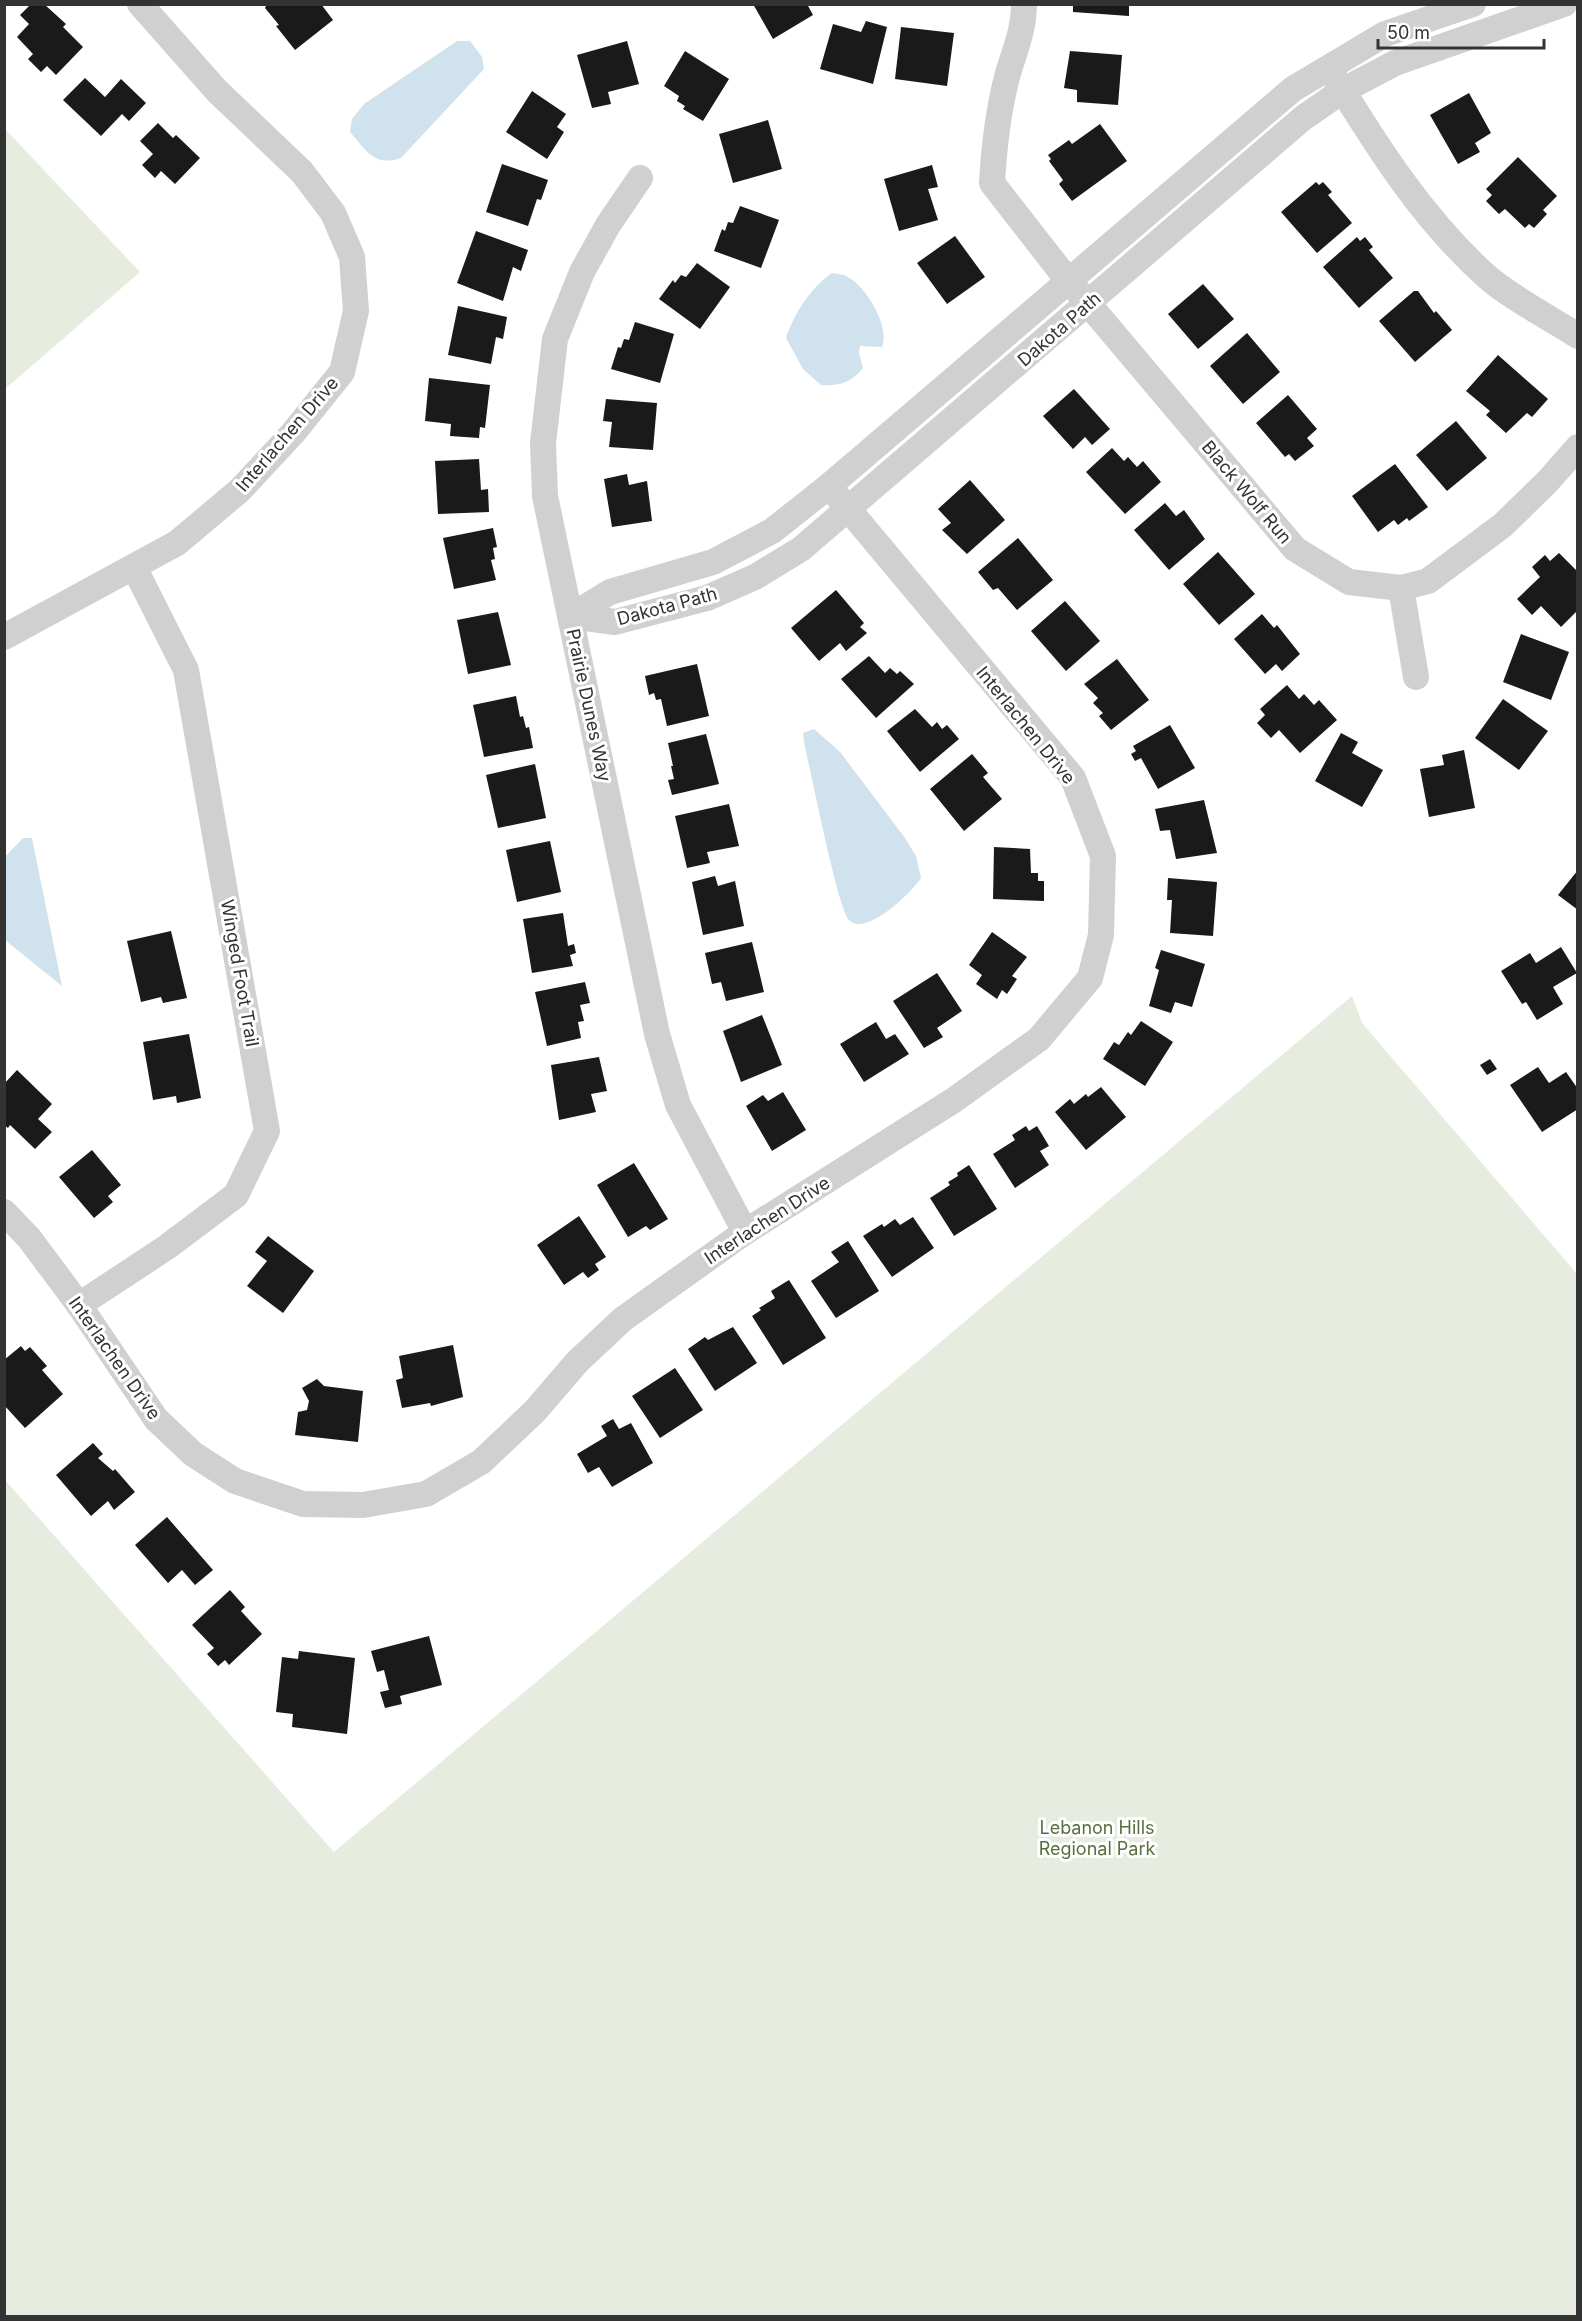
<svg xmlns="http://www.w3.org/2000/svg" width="1582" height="2321" font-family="Inter,sans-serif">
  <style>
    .green { fill: #e6ecdf }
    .water { fill: #cfe2ee }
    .building { fill: #1a1a1a }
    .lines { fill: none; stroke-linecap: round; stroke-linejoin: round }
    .minor { stroke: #d0d0d0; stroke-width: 26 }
    .labels { text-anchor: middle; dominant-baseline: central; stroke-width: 6; stroke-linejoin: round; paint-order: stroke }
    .street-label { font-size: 18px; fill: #333; stroke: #fff }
    .park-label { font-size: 18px; fill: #56703f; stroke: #fff }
  </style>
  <rect width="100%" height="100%" fill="#fff"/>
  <!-- green -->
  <g class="green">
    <polygon points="5,129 140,272 5,389 4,389"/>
    <polygon points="1352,996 1362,1023 1577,1274 1577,2316 5,2316 5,1480 334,1852"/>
  </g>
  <!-- water -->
  <g class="water">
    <path d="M457 41H470L482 57 484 69 401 158C374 167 367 151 350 132L352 119 364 104Z"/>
    <path d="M832 273C836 274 842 274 846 276 865 284 891 328 882 347L860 346 859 353 863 368C851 383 840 386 821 385L803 369 786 338C794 314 811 287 832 273Z"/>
    <path d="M814 729 840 752 905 838 916 856 921 878C912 892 865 938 849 920 837 906 811 771 804 743L803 733Z"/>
    <polygon points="23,838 32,838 62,986 5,940 5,857"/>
  </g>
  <!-- building -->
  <g class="building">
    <polygon points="31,4 44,4 66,24 63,27 83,47 56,75 47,66 41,72 28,59 33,54 17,37 29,24 20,15"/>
    <polygon points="267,4 321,4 333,20 295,50 276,26 279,25 265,8"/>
    <polygon points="753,4 807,4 813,15 773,39"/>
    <polygon points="1073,4 1129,4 1129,16 1073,12"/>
    <polygon points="866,21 887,27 873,84 820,69 833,24 861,32"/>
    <polygon points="901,27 954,33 947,86 895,79"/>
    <polygon points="627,41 639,84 608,92 611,104 592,108 577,55"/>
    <polygon points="685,51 729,79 703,121 683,109 685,106 677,101 679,96 664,86"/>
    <polygon points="1070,51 1122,55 1118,105 1077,102 1077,90 1064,88"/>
    <polygon points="85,78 105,97 121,79 146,103 129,121 122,114 101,136 63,100"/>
    <polygon points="532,91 566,114 557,127 564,132 547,159 506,132"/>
    <polygon points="1469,93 1491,133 1475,143 1480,152 1458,164 1430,115"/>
    <polygon points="768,120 782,169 733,183 719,134"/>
    <polygon points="158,123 173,138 176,135 200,158 175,184 161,171 155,178 142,165 153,154 140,141"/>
    <polygon points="1100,124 1127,161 1072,201 1059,184 1063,180 1049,161 1051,159 1048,155 1069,140 1072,144"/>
    <polygon points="1518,157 1557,196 1543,210 1547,214 1534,228 1529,224 1525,228 1505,209 1499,214 1486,201 1492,195 1486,189"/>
    <polygon points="502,164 548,180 541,200 537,199 528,226 486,212"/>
    <polygon points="932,165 938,187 928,189 938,220 899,231 884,179"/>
    <polygon points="1316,182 1319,185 1323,182 1332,192 1328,195 1352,223 1317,253 1281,212"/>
    <polygon points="740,206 779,220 761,268 714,251 722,229 725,231 728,222 733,223"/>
    <polygon points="476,231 528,250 521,271 513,267 503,301 457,283"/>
    <polygon points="955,236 985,277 947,304 917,263"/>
    <polygon points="1357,237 1360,241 1365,237 1373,247 1369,250 1393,278 1359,308 1323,267"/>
    <polygon points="697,263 730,287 700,329 659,299 673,280 675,283 681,275 686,277"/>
    <polygon points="1203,284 1234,319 1198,349 1168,314"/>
    <polygon points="1414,291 1418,291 1434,313 1436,311 1452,330 1415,362 1379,321"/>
    <polygon points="458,306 507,317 503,339 496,337 491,364 448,355"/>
    <polygon points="635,322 674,334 660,383 611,369 618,347 621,348 624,339 629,340"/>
    <polygon points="1247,333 1280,372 1243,404 1210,366"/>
    <polygon points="1498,355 1548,399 1532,417 1527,413 1506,433 1486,415 1490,411 1466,391"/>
    <polygon points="429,378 490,385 485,428 480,427 479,438 450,436 451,424 425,421"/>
    <polygon points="1074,389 1110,429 1092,445 1085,437 1073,449 1043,416"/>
    <polygon points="1288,395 1317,429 1307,438 1314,446 1295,461 1289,454 1285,457 1256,423"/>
    <polygon points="606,399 657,403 653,450 609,447 612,422 603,421"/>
    <polygon points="1456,421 1487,458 1447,491 1416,455"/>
    <polygon points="1112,448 1124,461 1128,457 1137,467 1143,461 1161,482 1125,514 1086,472"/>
    <polygon points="479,459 481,490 488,489 489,512 438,514 435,461"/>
    <polygon points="1395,464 1428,507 1409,521 1407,518 1398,525 1394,520 1378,532 1352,496"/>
    <polygon points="627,474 629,485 647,481 652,521 612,527 604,479"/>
    <polygon points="970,480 1005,520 967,554 942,530 951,523 938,509"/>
    <polygon points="1165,503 1176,516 1184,510 1205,539 1169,570 1134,530"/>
    <polygon points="493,528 497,547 493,548 495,559 491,560 496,580 454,589 443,538"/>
    <polygon points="1018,538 1053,580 1017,610 998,588 993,590 978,572"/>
    <polygon points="1218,552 1255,594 1219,625 1183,584"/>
    <polygon points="1559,553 1578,572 1578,610 1561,627 1541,606 1532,615 1517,599 1540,577 1532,567 1545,555 1550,561"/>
    <polygon points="836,590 864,623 860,627 867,633 846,651 840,643 819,661 791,628"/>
    <polygon points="1065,601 1100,641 1066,671 1031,631"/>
    <polygon points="498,612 511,665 468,674 457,620"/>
    <polygon points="1262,614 1274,628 1277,625 1300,654 1282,671 1276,664 1265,674 1234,639"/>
    <polygon points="1521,634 1569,652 1551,700 1503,682"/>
    <polygon points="869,656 885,673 890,668 897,674 900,671 914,684 876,718 841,679"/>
    <polygon points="1117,659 1149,700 1111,730 1099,716 1103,713 1093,703 1098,698 1084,684"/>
    <polygon points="697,664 709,716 667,726 661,699 656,700 654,693 649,695 645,676"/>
    <polygon points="1287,685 1299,699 1304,694 1314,705 1319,700 1337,720 1300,753 1279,730 1271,738 1257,723 1265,715 1260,709"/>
    <polygon points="516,696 520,717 523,716 526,728 529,727 533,748 484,757 473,705"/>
    <polygon points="1503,699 1548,731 1519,770 1475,738"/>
    <polygon points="915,709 932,727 937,722 942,729 947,725 959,739 920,772 887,731"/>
    <polygon points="1170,725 1195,768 1158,789 1141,758 1135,761 1131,754 1136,751 1133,746"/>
    <polygon points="1341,733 1358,742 1352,753 1383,770 1362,807 1315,781"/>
    <polygon points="706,734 719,784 672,795 668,780 674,779 671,766 673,766 668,743"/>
    <polygon points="1464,750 1475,808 1429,817 1420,769 1444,765 1442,755"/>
    <polygon points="972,754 988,773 983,777 1002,799 964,831 930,789"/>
    <polygon points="535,764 546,818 498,828 486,775"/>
    <polygon points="1204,800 1217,853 1176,859 1170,830 1160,831 1155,809"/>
    <polygon points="729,804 739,846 707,852 710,863 687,868 675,816"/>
    <polygon points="550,841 561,892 517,902 506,850"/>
    <polygon points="994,847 1030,849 1031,873 1038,873 1038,881 1044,881 1044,901 993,899"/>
    <polygon points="1578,870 1578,910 1558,895"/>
    <polygon points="715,876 718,886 735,881 744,926 703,935 692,882"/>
    <polygon points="1168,878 1217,882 1213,936 1170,933 1172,900 1167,900"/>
    <polygon points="563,913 568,946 574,944 576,953 570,955 573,966 532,973 523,919"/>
    <polygon points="171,931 187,998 163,1003 161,997 141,1002 127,941"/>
    <polygon points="992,932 1027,957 1012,976 1017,979 1007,994 1002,990 997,999 976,984 982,975 969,965"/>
    <polygon points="752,942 764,992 726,1001 721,982 712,984 705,953"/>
    <polygon points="1561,947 1577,973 1553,987 1563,1004 1537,1020 1526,1002 1522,1004 1501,971 1530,953 1536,963"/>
    <polygon points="1161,950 1205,964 1192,1007 1175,1002 1171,1013 1149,1006 1159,970 1155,968"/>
    <polygon points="937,973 962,1011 937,1028 943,1037 924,1048 893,1001"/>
    <polygon points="585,982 590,1003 580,1005 584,1021 578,1022 581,1038 547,1046 535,992"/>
    <polygon points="762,1015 782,1065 741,1082 723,1031"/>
    <polygon points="1141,1021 1173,1042 1145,1086 1103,1059 1114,1042 1119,1045 1128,1032 1131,1035"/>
    <polygon points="876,1022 886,1039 895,1034 909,1054 864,1082 840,1044"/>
    <polygon points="189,1034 201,1098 177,1103 176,1096 153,1100 143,1042"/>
    <polygon points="599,1057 607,1091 591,1094 596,1112 559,1120 551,1065"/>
    <polygon points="1490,1059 1497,1069 1487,1075 1480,1065"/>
    <polygon points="1538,1067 1549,1083 1566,1072 1578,1089 1578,1109 1542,1132 1510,1085"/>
    <polygon points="17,1070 52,1104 38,1119 52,1132 35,1149 10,1125 8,1128 4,1125 4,1084"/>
    <polygon points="1101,1087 1126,1117 1086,1150 1055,1112 1070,1099 1074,1104 1086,1094 1088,1097"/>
    <polygon points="783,1092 806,1130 772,1151 746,1106 763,1095 768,1101"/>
    <polygon points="1026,1126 1029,1131 1037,1126 1049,1146 1040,1151 1049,1165 1015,1188 993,1154 1015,1140 1012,1135"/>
    <polygon points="92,1150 121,1185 108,1196 113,1202 94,1218 59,1177"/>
    <polygon points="634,1163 668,1219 650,1230 646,1226 628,1237 597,1185"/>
    <polygon points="969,1165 997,1209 954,1236 930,1198 950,1185 948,1182 958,1176 957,1173"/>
    <polygon points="579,1216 606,1257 595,1264 599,1270 588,1278 583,1272 564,1285 537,1245"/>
    <polygon points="913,1217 934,1248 892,1277 863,1236 882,1224 884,1227 895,1219 900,1225"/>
    <polygon points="268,1236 314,1271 283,1313 247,1286 267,1261 255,1252"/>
    <polygon points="848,1241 879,1291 836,1318 811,1281 839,1262 831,1252"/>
    <polygon points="789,1280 826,1338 783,1365 752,1316 761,1310 759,1308 775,1298 771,1291"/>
    <polygon points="733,1327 757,1363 715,1391 688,1349 705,1337 708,1340"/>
    <polygon points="453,1345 463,1397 431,1406 430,1403 402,1408 396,1380 403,1378 399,1356"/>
    <polygon points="21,1346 25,1351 30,1347 47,1366 42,1370 63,1394 25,1428 4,1405 4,1360"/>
    <polygon points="675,1368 703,1410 660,1438 632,1396"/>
    <polygon points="317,1379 324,1386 363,1391 358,1442 295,1435 298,1412 307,1410 309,1401 302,1388"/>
    <polygon points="613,1419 619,1429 631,1423 653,1463 612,1487 599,1467 588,1473 577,1454 607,1436 601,1426"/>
    <polygon points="93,1443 103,1454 98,1458 113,1471 115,1469 135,1492 114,1510 108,1501 91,1516 56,1475"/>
    <polygon points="167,1517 213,1570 195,1585 182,1570 168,1583 135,1545"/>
    <polygon points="230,1590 245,1607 241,1611 262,1634 229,1665 225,1660 218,1666 207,1654 214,1648 192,1625"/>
    <polygon points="429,1636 442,1685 400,1696 402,1704 385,1708 380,1692 389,1690 384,1670 377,1672 371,1651"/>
    <polygon points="299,1651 355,1658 347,1734 292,1727 293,1714 276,1712 282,1657 298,1659"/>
  </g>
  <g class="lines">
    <!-- minor -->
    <g class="minor">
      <path d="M1024 4C1024 31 1014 52 1007 77 998 112 994 146 992 183L1059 269 1295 549 1349 582 1401 588 1428 581 1503 525 1548 481 1578 447"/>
      <path d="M1335 78C1378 148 1423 219 1485 275 1508 296 1550 318 1578 336"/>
      <polyline points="640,178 608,225 582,272 555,339 543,443 545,496 657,1034 678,1105 745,1232"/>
      <polyline points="1401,588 1416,677"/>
      <polyline points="571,616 615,622 707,598 755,577 801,549 1303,118 1342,91 1395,63 1564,4"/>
      <polyline points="571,616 610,592 713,562 772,531 829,486 1293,89 1385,34 1473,4"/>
      <polyline points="4,637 177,543 240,490 293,433 342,372 356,311 352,257 333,213 302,172 217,91 140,4"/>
      <polyline points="4,1212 29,1238 79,1305 156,1419 193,1454 235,1481 303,1504 363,1505 426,1494 481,1462 535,1411 577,1362 623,1319 745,1232 954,1100 1039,1039 1090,978 1101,935 1103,856 1073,778 829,486"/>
      <polyline points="79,1305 167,1247 236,1195 267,1131 186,670 134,567"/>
    </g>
  </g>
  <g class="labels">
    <!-- street labels -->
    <g class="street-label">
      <text transform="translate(1059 329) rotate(-41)">Dakota Path</text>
      <text transform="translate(287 434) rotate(-49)">Interlachen Drive</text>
      <text transform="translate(1247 492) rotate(50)">Black Wolf Run</text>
      <text transform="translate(667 606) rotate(-15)">Dakota Path</text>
      <text transform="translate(589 705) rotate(78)">Prairie Dunes Way</text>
      <text transform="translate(1026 725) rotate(51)">Interlachen Drive</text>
      <text transform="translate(240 973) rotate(80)">Winged Foot Trail</text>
      <text transform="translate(767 1220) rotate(-33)">Interlachen Drive</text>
      <text transform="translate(115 1358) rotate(55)">Interlachen Drive</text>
    </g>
    <!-- park labels -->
    <g class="park-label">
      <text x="1097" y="1827">Lebanon Hills<tspan x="1097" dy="21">Regional Park</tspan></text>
    </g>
  </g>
  <!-- border -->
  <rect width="1582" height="2321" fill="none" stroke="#333333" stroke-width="12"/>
  <!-- scale -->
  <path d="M1378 39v9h166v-9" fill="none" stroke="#333333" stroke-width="3"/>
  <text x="1387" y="39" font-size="18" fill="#333333" stroke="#ffffff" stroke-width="4.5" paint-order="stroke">50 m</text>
</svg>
